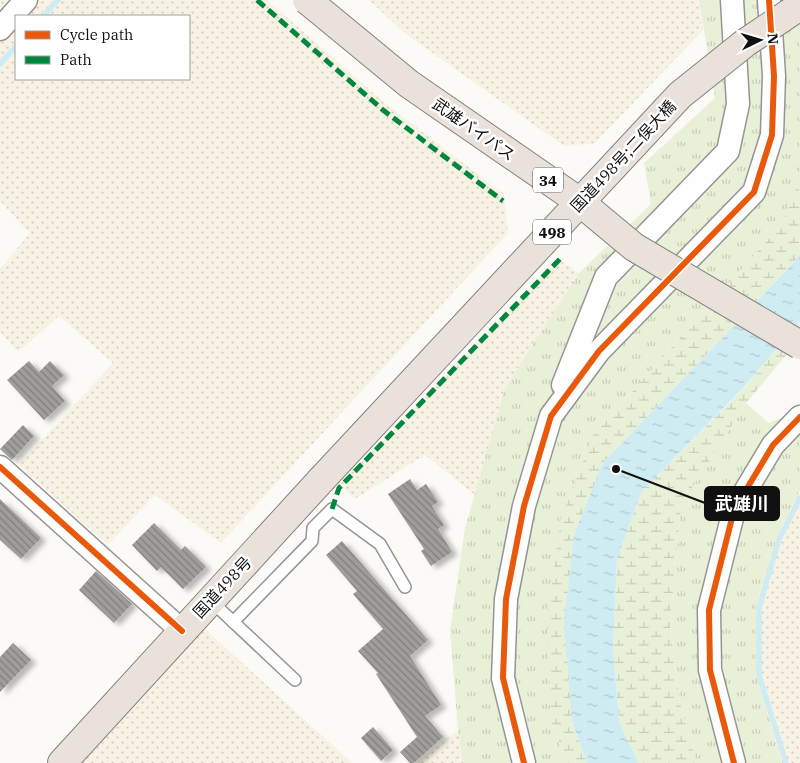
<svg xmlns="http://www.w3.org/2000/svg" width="800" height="763" font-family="'IBM Plex Serif','Noto Sans JP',serif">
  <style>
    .farmland { fill: url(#farmland-dots); fill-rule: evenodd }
    .grass { fill: url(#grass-tufts) }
    .wetland { fill: url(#wetland-marsh) }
    .water { fill: url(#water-ripples) }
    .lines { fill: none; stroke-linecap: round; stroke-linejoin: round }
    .stream { stroke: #cfecf3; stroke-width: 5.5 }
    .building { fill: url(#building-back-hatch); filter: url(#shadow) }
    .service-casing { stroke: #969594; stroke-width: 14 }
    .minor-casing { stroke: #969594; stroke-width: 25 }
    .trunk-casing { stroke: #848381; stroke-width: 30 }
    .service { stroke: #fffefe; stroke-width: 11 }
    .minor { stroke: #fffefe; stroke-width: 22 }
    .trunk { stroke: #eae1da; stroke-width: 28 }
    .trunk-bridge-casing { stroke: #848381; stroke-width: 30; stroke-linecap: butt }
    .trunk-bridge { stroke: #eae1da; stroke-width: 28 }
    .quiet { stroke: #00873e; stroke-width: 5; stroke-dasharray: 10 5; stroke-linecap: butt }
    .cycleway-casing { stroke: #fff; stroke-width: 9 }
    .cycleway { stroke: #e8590c; stroke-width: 6 }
    .labels { text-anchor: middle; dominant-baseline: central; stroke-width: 5; stroke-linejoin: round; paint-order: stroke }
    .shield { fill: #fff; stroke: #585858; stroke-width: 1 }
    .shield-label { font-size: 15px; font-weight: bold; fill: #101010 }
    .street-label { font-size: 16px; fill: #101010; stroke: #fff }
    .leader { fill: none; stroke: #101010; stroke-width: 2 }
    .callout-dot { fill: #101010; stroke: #fff; stroke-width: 2 }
    .callout { fill: #101010; stroke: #101010; stroke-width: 2 }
    .callout-label { font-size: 18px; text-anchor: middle; font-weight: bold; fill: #fff }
  </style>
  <defs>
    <pattern id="farmland-dots" width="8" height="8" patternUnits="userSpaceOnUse" patternTransform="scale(1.25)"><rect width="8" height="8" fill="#f7f2e4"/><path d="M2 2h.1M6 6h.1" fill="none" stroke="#d3cec3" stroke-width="1.8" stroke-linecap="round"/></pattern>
    <pattern id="grass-tufts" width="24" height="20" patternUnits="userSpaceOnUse" patternTransform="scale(1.25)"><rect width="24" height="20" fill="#e9f0d8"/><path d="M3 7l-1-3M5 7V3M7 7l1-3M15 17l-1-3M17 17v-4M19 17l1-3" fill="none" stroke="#c7cdb8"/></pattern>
    <pattern id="wetland-marsh" width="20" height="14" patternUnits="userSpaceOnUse" patternTransform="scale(1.25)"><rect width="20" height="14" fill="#e9f0d8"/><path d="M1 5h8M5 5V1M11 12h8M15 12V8" fill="none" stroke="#c7cdb8"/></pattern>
    <pattern id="water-ripples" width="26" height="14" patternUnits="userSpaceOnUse" patternTransform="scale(1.25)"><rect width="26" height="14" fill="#cfecf3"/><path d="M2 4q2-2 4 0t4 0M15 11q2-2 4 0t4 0" fill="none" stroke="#b1c9cf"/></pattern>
    <pattern id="building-back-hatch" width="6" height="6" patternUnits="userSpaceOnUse" patternTransform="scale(1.25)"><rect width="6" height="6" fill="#a09e9b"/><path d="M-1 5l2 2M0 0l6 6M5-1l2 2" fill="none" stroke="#817f7d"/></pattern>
    <filter id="shadow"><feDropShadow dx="5.5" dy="3" stdDeviation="2.5" flood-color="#0004"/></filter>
  </defs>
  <rect width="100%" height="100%" fill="#fcfaf6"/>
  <!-- farmland -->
  <g class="farmland">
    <path d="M0 0H267L386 104 504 194 508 233 221 543 155 495 108 545 19 465 113 363 59 316 18 352 0 332V269L30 233 0 201ZM16 16H189V79H16Z"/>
    <polygon points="369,0 699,0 703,30 595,143 564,146 407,35"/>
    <polygon points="558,259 579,273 505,388 475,495 425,455 355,499 339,485"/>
    <polygon points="800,490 800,763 782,763 756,674 756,606 777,536"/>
    <polygon points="203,627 352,763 79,763"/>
    <polygon points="458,730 463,763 416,763"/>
  </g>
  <!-- grass -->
  <g class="grass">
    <polygon points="699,0 800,0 800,178 782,224 594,434 551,721 567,763 463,763 458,730 450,630 465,528 505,388 579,273 651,204 644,163 715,98"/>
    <polygon points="746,403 769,423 800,410 800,490 777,536 756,606 756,674 782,763 697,763 679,700 670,624 681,504"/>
  </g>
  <!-- wetland -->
  <g class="wetland">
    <polygon points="800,178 800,252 798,258 602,464 572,721 587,763 567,763 551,721 547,618 561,518 594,434 782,224"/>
    <polygon points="800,321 800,339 746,403 681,505 670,624 679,700 697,763 638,763 619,721 613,647 617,559 642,491 745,387"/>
  </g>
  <!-- water -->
  <polygon class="water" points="800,252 800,321 745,386 642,491 617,559 613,647 619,721 638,763 587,763 572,721 564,622 574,536 602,464 798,258"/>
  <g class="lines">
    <!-- stream -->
    <g class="stream">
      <polyline points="43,16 58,0"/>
      <polyline points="0,64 16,46"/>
      <polyline points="786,763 759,675 759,608 779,539 800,498"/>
    </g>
  </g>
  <!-- building -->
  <g class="building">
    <polygon points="29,361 39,372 50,361 64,375 52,386 65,401 44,420 7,380"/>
    <polygon points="23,425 34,436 12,460 0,449"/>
    <polygon points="410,479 417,490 426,484 438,502 432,506 444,525 438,529 452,552 431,566 421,551 424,549 388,494"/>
    <polygon points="0,499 41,538 21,559 0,540"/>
    <polygon points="154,523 181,550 185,546 206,567 183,589 161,567 157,571 132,545"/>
    <polygon points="342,541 428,640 410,656 441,705 425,716 443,737 414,763 410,763 400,752 417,737 376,674 378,673 358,651 383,629 353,594 357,591 326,555"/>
    <polygon points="96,571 132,604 114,623 79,590"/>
    <polygon points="13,643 31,660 0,692 0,657"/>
    <polygon points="373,727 393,750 381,761 361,738"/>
  </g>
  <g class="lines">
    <defs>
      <g id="service">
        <polyline points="210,600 295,680"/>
        <polyline points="233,622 312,541 313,528 332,509 380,544 405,587"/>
      </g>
      <g id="minor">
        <polyline points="0,29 26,0"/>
        <polyline points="563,385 606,277 728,151 738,104 732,0"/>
        <polyline points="0,467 182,631"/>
        <polyline points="524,763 503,678 506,599 524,506 551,416 599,351 754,192 772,135 774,76 769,0"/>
        <polyline points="734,763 710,670 709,610 734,510 773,445 800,417"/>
      </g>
      <polyline id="trunk" points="62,763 322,479"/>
    </defs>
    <!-- service casing -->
    <use href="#service" class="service-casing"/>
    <!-- minor casing -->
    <use href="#minor" class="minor-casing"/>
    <!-- trunk casing -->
    <use href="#trunk" class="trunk-casing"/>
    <!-- service -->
    <use href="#service" class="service"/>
    <!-- minor -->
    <use href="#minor" class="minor"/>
    <!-- trunk -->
    <use href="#trunk" class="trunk"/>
    <defs>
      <g id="trunk-bridge">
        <polyline points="307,0 409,84 580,202 634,247 800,345"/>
        <polyline points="322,479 680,95 745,43 800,6"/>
      </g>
    </defs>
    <!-- trunk-bridge casing -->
    <use href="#trunk-bridge" class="trunk-bridge-casing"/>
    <!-- trunk-bridge -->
    <use href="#trunk-bridge" class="trunk-bridge"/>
    <!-- quiet -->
    <g class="quiet">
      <polyline points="257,0 383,110 503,201"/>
      <polyline points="332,509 339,488 560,259"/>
    </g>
    <defs>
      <g id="cycleway">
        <polyline points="0,467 182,631"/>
        <polyline points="524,763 503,678 506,599 524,506 551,416 599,351 754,192 772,135 774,76 769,0"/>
        <polyline points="734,763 710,670 709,610 734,510 773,445 800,417"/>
      </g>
    </defs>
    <!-- cycleway casing -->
    <use href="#cycleway" class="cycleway-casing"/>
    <!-- cycleway -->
    <use href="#cycleway" class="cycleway"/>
  </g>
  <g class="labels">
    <!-- shield labels -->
    <g class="shield">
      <rect x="533" y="167.5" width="30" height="25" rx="4"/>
      <rect x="533" y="219.5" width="38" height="25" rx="4"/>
    </g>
    <g class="shield-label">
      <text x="548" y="180">34</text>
      <text x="552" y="232">498</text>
    </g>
    <!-- street labels -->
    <g class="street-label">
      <text transform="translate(474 129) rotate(35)">武雄バイパス</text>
      <text transform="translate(623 156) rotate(-47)">国道498号;二俣大橋</text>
      <text transform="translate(222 587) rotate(-47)">国道498号</text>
    </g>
  </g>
  <!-- callouts -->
  <path class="leader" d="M616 469L705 503"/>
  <circle class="callout-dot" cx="616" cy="469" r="5"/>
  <rect class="callout" x="705" y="487" width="74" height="33" rx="5"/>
  <g class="callout-label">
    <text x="742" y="510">武雄川</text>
  </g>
  <!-- legend -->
  <rect x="15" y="15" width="175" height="65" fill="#ffffff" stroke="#9f9f9f"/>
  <rect x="25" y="31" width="25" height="8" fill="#e8590c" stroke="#9f9f9f"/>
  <text x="60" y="40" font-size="15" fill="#101010">Cycle path</text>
  <rect x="25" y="56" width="25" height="8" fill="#00873e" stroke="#9f9f9f"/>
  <text x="60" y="65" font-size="15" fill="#101010">Path</text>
  <!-- north arrow -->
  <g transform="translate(760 40) rotate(85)" stroke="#ffffff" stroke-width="4" paint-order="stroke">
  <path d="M0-4L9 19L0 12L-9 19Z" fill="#101010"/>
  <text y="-8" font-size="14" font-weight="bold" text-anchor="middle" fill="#101010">N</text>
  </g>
</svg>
